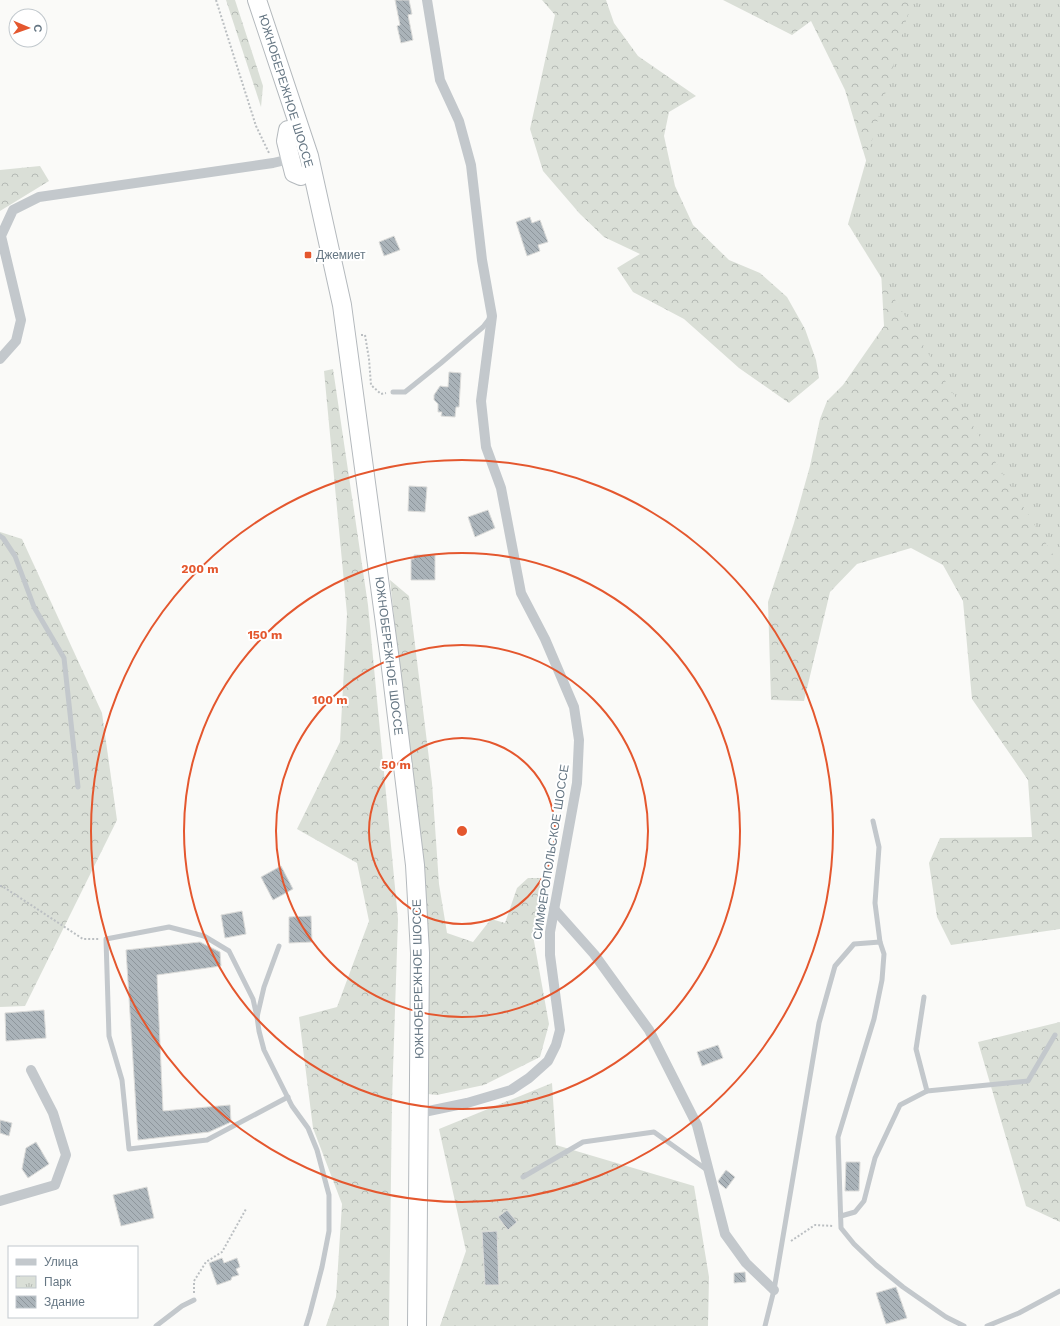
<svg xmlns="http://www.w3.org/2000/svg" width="1060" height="1326" font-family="'Work Sans',sans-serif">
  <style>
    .forest { fill: url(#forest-crowns) }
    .park { fill: url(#park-tufts) }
    .building { fill: url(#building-back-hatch); stroke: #dcdcda }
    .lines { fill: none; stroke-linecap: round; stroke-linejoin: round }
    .highway-casing { stroke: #b4b9bd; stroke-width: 20 }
    .path { stroke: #bbbfc2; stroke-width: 2; stroke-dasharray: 2 2; stroke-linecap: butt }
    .lane { stroke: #c3c8cc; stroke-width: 5 }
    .street { stroke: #c3c8cc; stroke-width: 10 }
    .highway { stroke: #fff; stroke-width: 18 }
    .ring { fill: none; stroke: #e4572e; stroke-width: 2 }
    .poi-dot { fill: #e4572e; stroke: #fff; stroke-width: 1.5 }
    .labels { text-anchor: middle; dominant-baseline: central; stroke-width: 4; stroke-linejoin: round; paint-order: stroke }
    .street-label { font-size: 12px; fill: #657683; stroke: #fff }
    .poi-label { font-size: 12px; fill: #657683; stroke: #fff; text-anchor: start }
    .centre { fill: #e4572e; stroke: #fff; stroke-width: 2 }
    .ring-label { font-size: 12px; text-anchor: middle; font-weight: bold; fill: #e4572e; stroke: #fff; stroke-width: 4; stroke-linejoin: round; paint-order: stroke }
  </style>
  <defs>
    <pattern id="forest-crowns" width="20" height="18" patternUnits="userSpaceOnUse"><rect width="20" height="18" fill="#dadfd7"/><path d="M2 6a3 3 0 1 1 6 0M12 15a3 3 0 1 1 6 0" fill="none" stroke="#b4b9b4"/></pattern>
    <pattern id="park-tufts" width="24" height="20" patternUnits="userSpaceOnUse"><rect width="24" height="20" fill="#dadfd7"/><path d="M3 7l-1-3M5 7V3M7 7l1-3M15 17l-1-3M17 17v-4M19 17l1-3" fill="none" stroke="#b4b9b4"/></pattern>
    <pattern id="building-back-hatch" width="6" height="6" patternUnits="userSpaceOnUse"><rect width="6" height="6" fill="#aab3b9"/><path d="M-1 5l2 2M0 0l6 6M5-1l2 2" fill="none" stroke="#8e969c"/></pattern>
  </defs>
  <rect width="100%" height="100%" fill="#fafaf8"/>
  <!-- forest -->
  <g class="forest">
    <polygon points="226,0 235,0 263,86 261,107"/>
    <polygon points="542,0 606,0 614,23 638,56 696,96 669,112 664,136 675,186 693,225 729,260 760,273 787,297 805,329 816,360 819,378 789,403 739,368 684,319 633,292 617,268 640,254 604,237 580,214 543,171 530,129 555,15"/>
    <polygon points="723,0 1060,0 1060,929 951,945 937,917 929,863 940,838 1032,837 1028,780 972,699 963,601 943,565 911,548 857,564 830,592 804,701 771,700 768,602 794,523 810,466 820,419 827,401 843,385 884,326 877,197 845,90 811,21 792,35"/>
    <polygon points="40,166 49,181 0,211 0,170"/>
    <polygon points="333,369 368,605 398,919 392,1101 389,1326 326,1326 336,1297 342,1204 313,1128 299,1017 337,1007 369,921 357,863 297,829 340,742 347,614 324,371"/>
    <polygon points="0,532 22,539 102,713 117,820 25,1006 0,1007"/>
    <polygon points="390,580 409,596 432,783 439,884 447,933 473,942 491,919 505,923 517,888 528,878 542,878 534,941 549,1024 540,1057 484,1085 437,1095 428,1094 423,888"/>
    <polygon points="1060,1022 1060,1222 1026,1206 978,1042"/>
    <polygon points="552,1083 556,1145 694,1186 709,1277 708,1326 440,1326 466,1251 439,1129"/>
  </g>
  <!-- park -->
  <polygon class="park" points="912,0 1060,0 1060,566 848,224"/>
  <!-- building -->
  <g class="building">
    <polygon points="395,0 409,0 412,14 408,15 413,40 401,43 397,26 400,25"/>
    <polygon points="530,217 532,223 540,220 548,242 538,245 540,251 527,256 516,222"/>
    <polygon points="394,236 400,250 384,256 379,242"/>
    <polygon points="449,372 461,373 459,407 456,407 455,417 441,416 442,412 438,412 438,404 434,400 434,395 440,386 448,387"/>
    <polygon points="409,486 427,487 425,512 408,511"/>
    <polygon points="488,510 495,528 475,537 468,517"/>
    <polygon points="414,555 435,555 435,580 411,580 411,559 414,559"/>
    <polygon points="281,866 293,889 273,900 261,877"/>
    <polygon points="242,911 246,934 225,938 221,915"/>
    <polygon points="311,916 312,942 289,943 289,917"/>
    <polygon points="200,942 220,952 221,966 157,975 163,1111 230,1105 231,1122 209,1132 138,1140 126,950"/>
    <polygon points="44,1010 46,1038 6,1041 5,1013"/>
    <polygon points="718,1045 723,1058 702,1066 697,1052"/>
    <polygon points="0,1120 12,1123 9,1136 0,1133"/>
    <polygon points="36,1142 49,1164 28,1178 22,1169 26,1148"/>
    <polygon points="846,1162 860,1162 859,1191 845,1191"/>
    <polygon points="726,1170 735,1177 726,1189 719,1183 718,1181"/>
    <polygon points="147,1187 154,1218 121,1226 113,1195"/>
    <polygon points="507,1210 517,1222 508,1230 498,1217"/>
    <polygon points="497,1231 499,1285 485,1285 482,1232"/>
    <polygon points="222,1258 224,1263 237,1258 240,1267 236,1269 239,1275 232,1277 231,1280 217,1285 209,1263"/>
    <polygon points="745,1272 746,1282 734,1283 734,1273"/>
    <polygon points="896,1287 907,1318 886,1324 876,1293"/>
  </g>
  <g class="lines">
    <defs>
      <g id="highway">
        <polyline points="257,0 309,156 342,305 391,668 415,865 420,953 417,1326"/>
        <polyline points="288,130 286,141 294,173 301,176"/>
      </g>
    </defs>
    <!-- highway casing -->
    <use href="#highway" class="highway-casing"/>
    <!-- path -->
    <g class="path">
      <polyline points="216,0 256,126 269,153"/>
      <polyline points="361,335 365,335 369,359 371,385 381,394 386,393"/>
      <polyline points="0,886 2,886 83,939 99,939"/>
      <polyline points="791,1241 815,1225 833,1226"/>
      <polyline points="194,1293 194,1281 206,1262 222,1252 246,1209"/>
    </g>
    <!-- lane -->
    <g class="lane">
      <polyline points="393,392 405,392 441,363 483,327 490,318"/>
      <polyline points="0,536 3,538 15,556 34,607 64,658 78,787"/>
      <polyline points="873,821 879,847 875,903 880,942"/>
      <polyline points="279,946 264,987 257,1017 259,1031 264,1050 292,1106 308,1128 317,1150 329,1195 329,1231 322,1267 310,1313 306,1326"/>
      <polyline points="924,997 916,1049 927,1091"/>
      <polyline points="257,1017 253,999 229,951 204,936 169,927 106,939 109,1036 122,1080 129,1149 207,1140 288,1097"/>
      <polyline points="523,1177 583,1142 654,1132 707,1170"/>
      <polyline points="841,1216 855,1212 864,1201 875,1158 900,1105 927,1091 1028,1081 1055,1035"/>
      <polyline points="156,1326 182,1306 194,1300"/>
      <polyline points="765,1326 774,1290 819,1023 835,966 854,944 880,942 884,954 882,980 874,1019 838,1137 841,1228 854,1244 876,1265 903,1287 946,1317 964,1326"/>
      <polyline points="987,1326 1019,1313 1060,1291"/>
    </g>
    <!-- street -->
    <g class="street">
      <polyline points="0,359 16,341 21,320 1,236 13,210 39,197 273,163 294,158"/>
      <polyline points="554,909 594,954 649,1030 697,1125 725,1234 746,1263 774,1290"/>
      <polyline points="419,1113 467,1103 511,1090 529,1078 548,1061 556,1045 560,1030 550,955 550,932 577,783 579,740 574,707 545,639 521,593 501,488 486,447 481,401 492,316 482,260 471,165 459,121 440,80 427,0"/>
      <polyline points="0,1201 55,1185 66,1155 53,1113 31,1070"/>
    </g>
    <!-- highway -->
    <use href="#highway" class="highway"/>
  </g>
  <!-- distance rings -->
  <g class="ring">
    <circle cx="462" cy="831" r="93"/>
    <circle cx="462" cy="831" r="186"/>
    <circle cx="462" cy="831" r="278"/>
    <circle cx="462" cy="831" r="371"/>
  </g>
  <!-- markers -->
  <rect class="poi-dot" x="304" y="251" width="8" height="8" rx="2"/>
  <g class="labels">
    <!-- street labels -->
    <g class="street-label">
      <text transform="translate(286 91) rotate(73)">ЮЖНОБЕРЕЖНОЕ ШОССЕ</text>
      <text transform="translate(389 656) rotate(83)">ЮЖНОБЕРЕЖНОЕ ШОССЕ</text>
      <text transform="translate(551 852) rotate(-81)">СИМФЕРОПОЛЬСКОЕ ШОССЕ</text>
      <text transform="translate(418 979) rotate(-91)">ЮЖНОБЕРЕЖНОЕ ШОССЕ</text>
    </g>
    <!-- poi labels -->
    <g class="poi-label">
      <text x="316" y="255">Джемиет</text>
    </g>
  </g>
  <circle cx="462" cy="831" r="6" class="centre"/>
  <g class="ring-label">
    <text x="200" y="573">200 m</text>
    <text x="265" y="639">150 m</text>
    <text x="330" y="704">100 m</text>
    <text x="396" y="769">50 m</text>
  </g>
  <!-- legend -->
  <rect x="8" y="1246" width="130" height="72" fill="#ffffff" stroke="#c1c8cd"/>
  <rect x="16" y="1259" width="20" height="6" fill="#c3c8cc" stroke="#c1c8cd"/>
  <text x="44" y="1266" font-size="12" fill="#657683">Улица</text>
  <rect x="16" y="1276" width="20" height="12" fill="url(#park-tufts)" stroke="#c1c8cd"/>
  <text x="44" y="1286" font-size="12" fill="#657683">Парк</text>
  <rect x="16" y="1296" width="20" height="12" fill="url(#building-back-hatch)" stroke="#c1c8cd"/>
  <text x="44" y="1306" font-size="12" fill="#657683">Здание</text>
  <!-- north arrow -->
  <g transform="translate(28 28) rotate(92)"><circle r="19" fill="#ffffff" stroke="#c1c8cd"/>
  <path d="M0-3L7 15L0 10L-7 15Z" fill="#e4572e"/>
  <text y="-6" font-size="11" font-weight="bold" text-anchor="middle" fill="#657683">С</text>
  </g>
</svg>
